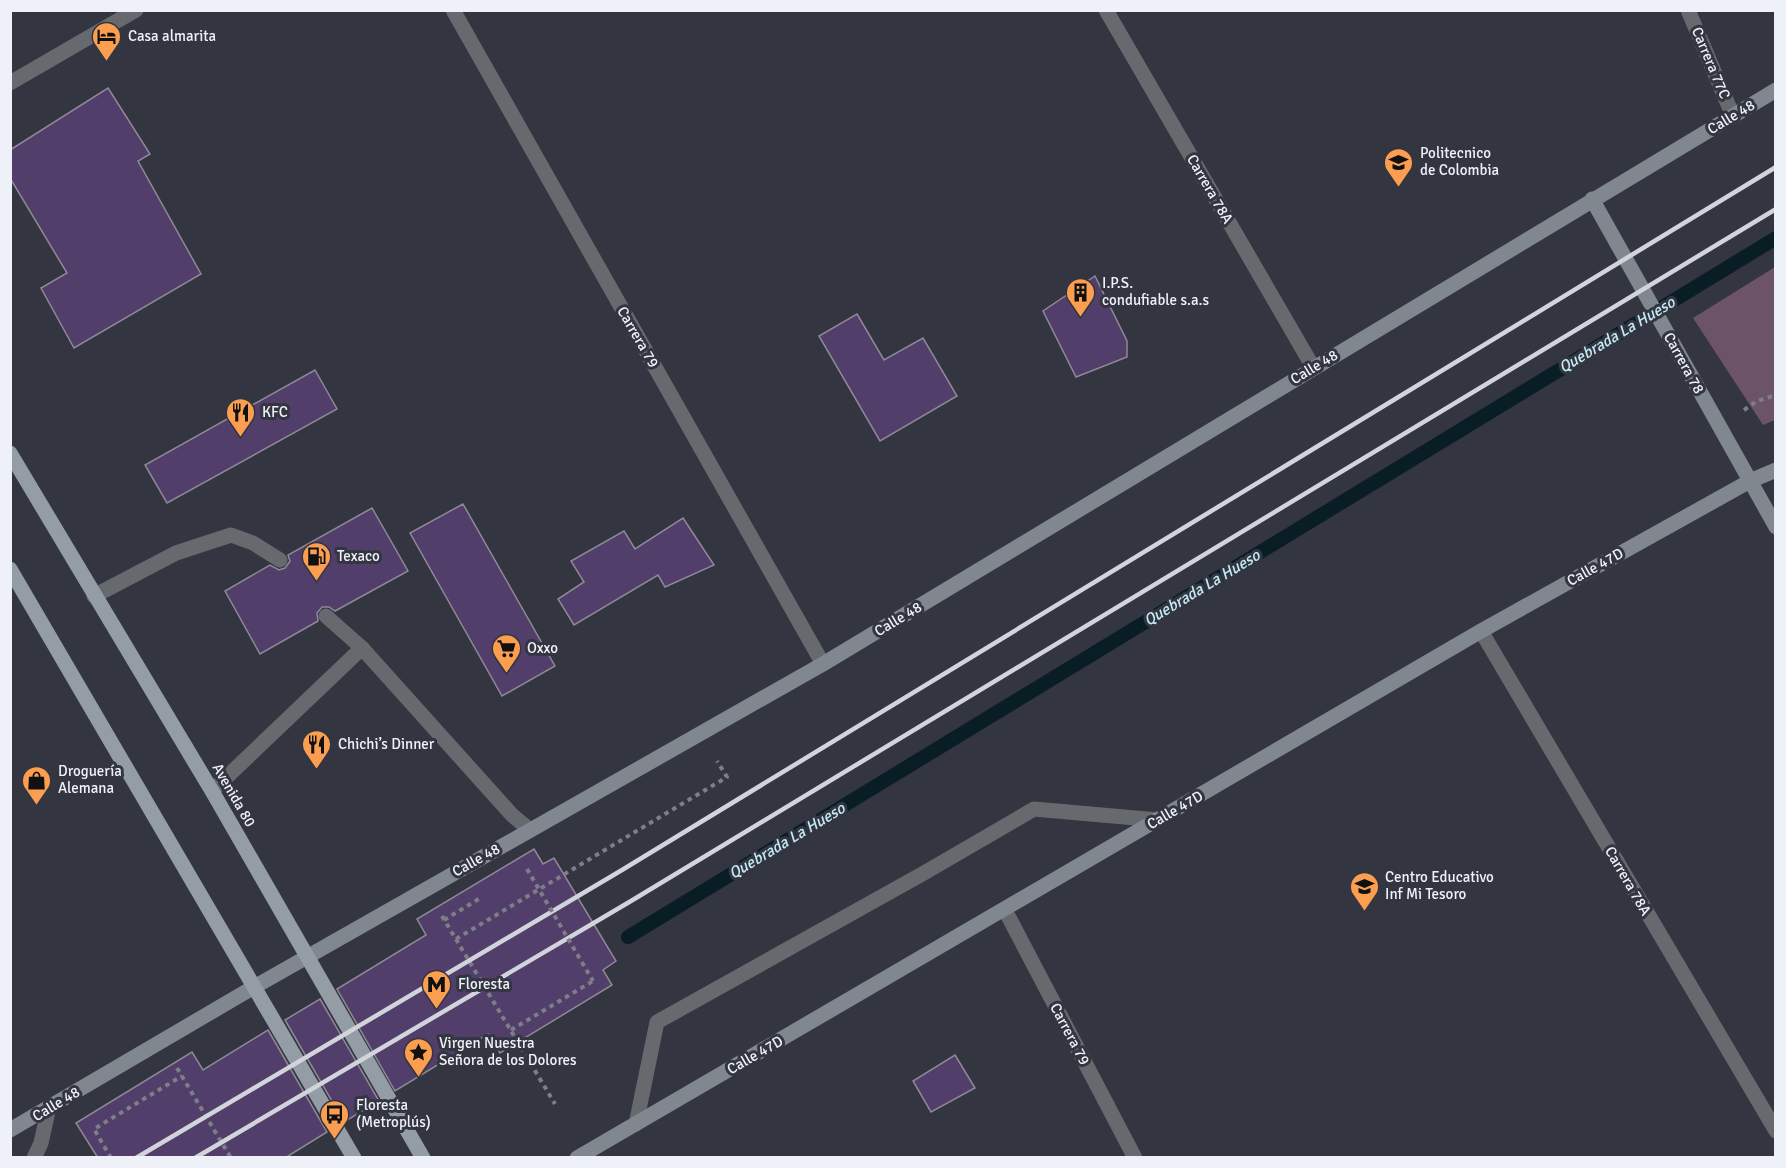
<svg xmlns="http://www.w3.org/2000/svg" width="1786" height="1168" font-family="Signika,sans-serif">
  <style>
    .green { fill: #6d5368 }
    .lines { fill: none; stroke-linecap: round; stroke-linejoin: round }
    .stream { stroke: #081e24; stroke-width: 14 }
    .building { fill: #523e6a; stroke: #8e8995; stroke-width: 1.5 }
    .path { stroke: #7c7e88; stroke-width: 4; stroke-dasharray: 4.5 4.5; stroke-linecap: butt }
    .lane { stroke: #666a6e; stroke-width: 15 }
    .street { stroke: #666a6e; stroke-width: 15 }
    .secondary { stroke: #80878e; stroke-width: 15 }
    .primary { stroke: #949da6; stroke-width: 15 }
    .rail { stroke: #d2d4dc; stroke-width: 4.5 }
    .path-bridge { stroke: #7c7e88; stroke-width: 4; stroke-dasharray: 4.5 4.5; stroke-linecap: butt }
    .labels { text-anchor: middle; dominant-baseline: central; stroke-width: 6; stroke-linejoin: round; paint-order: stroke }
    .poi-label { font-size: 15px; fill: #eff1f8; stroke: #333540; text-anchor: start }
    .street-label { font-size: 15px; fill: #eff1f8; stroke: #333540 }
    .water-label { font-size: 16px; font-style: italic; fill: #c5ebf7; stroke: #333540 }
  </style>
  <rect width="100%" height="100%" fill="#333540"/>
  <!-- green -->
  <polygon class="green" points="1775,267 1775,420 1763,425 1693,318"/>
  <g class="lines">
    <!-- stream -->
    <polyline class="stream" points="628,937 1776,238"/>
  </g>
  <!-- building -->
  <g class="building">
    <polygon points="108,88 150,154 138,161 201,274 74,348 41,288 67,273 10,178 10,150"/>
    <polygon points="1095,276 1127,341 1127,357 1076,377 1043,311"/>
    <polygon points="857,314 884,360 923,338 957,396 880,441 819,336"/>
    <polygon points="315,370 337,409 167,503 145,465"/>
    <polygon points="463,504 555,666 502,696 410,533"/>
    <polygon points="372,508 408,571 335,611 329,607 322,607 317,613 318,621 260,654 225,591 270,565 279,570 285,568 290,561 288,555"/>
    <polygon points="683,518 714,565 665,587 658,575 574,625 558,599 584,582 571,561 624,531 635,549"/>
    <polygon points="534,849 543,864 554,858 616,961 603,970 612,985 500,1053 488,1034 395,1091 337,989 426,935 417,919"/>
    <polygon points="320,999 379,1101 344,1122 285,1020"/>
    <polygon points="268,1030 327,1132 285,1158 98,1158 76,1123 192,1052 203,1070"/>
    <polygon points="955,1055 975,1088 931,1112 913,1081"/>
  </g>
  <g class="lines">
    <!-- path -->
    <g class="path">
      <polyline points="1744,410 1757,401 1776,395"/>
      <polyline points="442,916 555,1104"/>
      <polyline points="444,920 482,897"/>
      <polyline points="456,939 727,777 717,761"/>
      <polyline points="511,1030 593,981"/>
      <polyline points="177,1068 231,1158"/>
      <polyline points="111,1158 94,1129 182,1076"/>
    </g>
    <!-- lane -->
    <g class="lane">
      <polyline points="94,596 176,553 231,535 253,543 280,560"/>
      <polyline points="326,616 362,648 512,815 530,830"/>
      <polyline points="212,791 362,648"/>
      <polyline points="636,1124 657,1022 924,873 1034,809 1158,820"/>
      <polyline points="34,1158 41,1143 49,1107"/>
    </g>
    <!-- street -->
    <g class="street">
      <polyline points="453,10 823,664"/>
      <polyline points="1106,10 1313,367"/>
      <polyline points="1688,10 1733,116"/>
      <polyline points="10,83 136,10"/>
      <polyline points="1481,631 1776,1131"/>
      <polyline points="1005,910 1135,1158"/>
    </g>
    <!-- secondary -->
    <g class="secondary">
      <polyline points="1592,199 1776,527"/>
      <polyline points="10,1130 254,987 823,664 1776,90"/>
      <polyline points="577,1158 1481,631 1750,481 1776,470"/>
    </g>
    <!-- primary -->
    <g class="primary">
      <polyline points="10,453 212,791 423,1158"/>
      <polyline points="10,569 354,1158"/>
    </g>
    <!-- rail -->
    <g class="rail">
      <polyline points="136,1158 622,870 1776,167"/>
      <polyline points="195,1158 631,901 1776,209"/>
    </g>
    <!-- path-bridge -->
    <polyline class="path-bridge" points="527,869 593,981"/>
  </g>
  <!-- icons -->
  <defs>
    <symbol id="hotel-pin" viewBox="-11 -11 22 30"><path d="M0 17L-7.5 6A9.5 9.5 0 1 1 7.5 6Z" fill="#fb9e50" stroke="#333540"/><path d="M-6-4.5h1.5V1H6V5H4.5V3h-9V5H-6ZM-4 0a1.8 1.8 0 1 1 3.6 0ZM.5 0V-2.5h3Q6-2.5 6 0Z" fill="#111"/></symbol>
    <symbol id="university-pin" viewBox="-11 -11 22 30"><path d="M0 17L-7.5 6A9.5 9.5 0 1 1 7.5 6Z" fill="#fb9e50" stroke="#333540"/><path d="M0-5L7-2L0 1L-7-2ZM-4 1L0 2.5L4 1V4Q0 6-4 4Z" fill="#111"/></symbol>
    <symbol id="building-pin" viewBox="-11 -11 22 30"><path d="M0 17L-7.5 6A9.5 9.5 0 1 1 7.5 6Z" fill="#fb9e50" stroke="#333540"/><path d="M-4-6H4V6H1V3H-1V6H-4ZM-2.5-4.3h1.7v1.8h-1.7ZM.8-4.3h1.7v1.8H.8ZM-2.5-1h1.7V.8h-1.7ZM.8-1h1.7V.8H.8Z" fill="#111"/></symbol>
    <symbol id="restaurant-pin" viewBox="-11 -11 22 30"><path d="M0 17L-7.5 6A9.5 9.5 0 1 1 7.5 6Z" fill="#fb9e50" stroke="#333540"/><path d="M-5-6h1v4h1v-4h1v4h1v-4h1v5L-1.5 .5V6h-2V.5L-5-1ZM5-6V6H3V1.5H1.5Q1.5-4 5-6Z" fill="#111"/></symbol>
    <symbol id="fuel-pin" viewBox="-11 -11 22 30"><path d="M0 17L-7.5 6A9.5 9.5 0 1 1 7.5 6Z" fill="#fb9e50" stroke="#333540"/><path d="M-5.5-6h7V0h2V4h1.3V-2.5L3-4.5l.8-.8L6-3V5H2.5V1h-1V6h-7ZM-4.2-4.7v3.2H.2V-4.7Z" fill="#111"/></symbol>
    <symbol id="supermarket-pin" viewBox="-11 -11 22 30"><path d="M0 17L-7.5 6A9.5 9.5 0 1 1 7.5 6Z" fill="#fb9e50" stroke="#333540"/><path d="M-6-5.5h2.5l.6 2H6L4.5 2H-2.5L-4.4-4H-6ZM-1.5 3.2a1.3 1.3 0 1 0 .1 0ZM3 3.2a1.3 1.3 0 1 0 .1 0Z" fill="#111"/></symbol>
    <symbol id="shop-pin" viewBox="-11 -11 22 30"><path d="M0 17L-7.5 6A9.5 9.5 0 1 1 7.5 6Z" fill="#fb9e50" stroke="#333540"/><path d="M-5-2.5h2.3a2.7 3.5 0 0 1 5.4 0H5L5.5 6h-11ZM-1.5-2.5h3a1.5 2.3 0 0 0-3 0Z" fill="#111"/></symbol>
    <symbol id="school-pin" viewBox="-11 -11 22 30"><path d="M0 17L-7.5 6A9.5 9.5 0 1 1 7.5 6Z" fill="#fb9e50" stroke="#333540"/><path d="M0-5L7-2L0 1L-7-2ZM-4 1L0 2.5L4 1V4Q0 6-4 4Z" fill="#111"/></symbol>
    <symbol id="metro-pin" viewBox="-11 -11 22 30"><path d="M0 17L-7.5 6A9.5 9.5 0 1 1 7.5 6Z" fill="#fb9e50" stroke="#333540"/><path d="M-5.5 5V-5H-3L0 0L3-5H5.5V5H3V-.5L0 4L-3-.5V5Z" fill="#111"/></symbol>
    <symbol id="sight-pin" viewBox="-11 -11 22 30"><path d="M0 17L-7.5 6A9.5 9.5 0 1 1 7.5 6Z" fill="#fb9e50" stroke="#333540"/><path d="M0-6L1.8-2.2L6-1.7L2.9 1.2L3.7 5.4L0 3.3L-3.7 5.4L-2.9 1.2L-6-1.7L-1.8-2.2Z" fill="#111"/></symbol>
    <symbol id="bus-pin" viewBox="-11 -11 22 30"><path d="M0 17L-7.5 6A9.5 9.5 0 1 1 7.5 6Z" fill="#fb9e50" stroke="#333540"/><path d="M-5-6H5V4H4V6H2V4H-2V6H-4V4H-5ZM-3.5-4V0h7V-4ZM-3.5 1.2v1.5H-2V1.2ZM2 1.2v1.5H3.5V1.2Z" fill="#111"/></symbol>
  </defs>
  <g fill-rule="evenodd">
    <use href="#hotel-pin" x="90" y="20" width="33" height="45"/>
    <use href="#university-pin" x="1382" y="146" width="33" height="45"/>
    <use href="#building-pin" x="1064" y="276" width="33" height="45"/>
    <use href="#restaurant-pin" x="224" y="396" width="33" height="45"/>
    <use href="#fuel-pin" x="300" y="540" width="33" height="45"/>
    <use href="#supermarket-pin" x="490" y="632" width="33" height="45"/>
    <use href="#restaurant-pin" x="300" y="728" width="33" height="45"/>
    <use href="#shop-pin" x="20" y="764" width="33" height="45"/>
    <use href="#school-pin" x="1348" y="870" width="33" height="45"/>
    <use href="#metro-pin" x="420" y="968" width="33" height="45"/>
    <use href="#sight-pin" x="402" y="1036" width="33" height="45"/>
    <use href="#bus-pin" x="318" y="1098" width="33" height="45"/>
  </g>
  <g class="labels">
    <!-- poi labels -->
    <g class="poi-label">
      <text x="128" y="36">Casa almarita</text>
      <text x="1420" y="153">Politecnico<tspan x="1420" dy="17">de Colombia</tspan></text>
      <text x="1102" y="283">I.P.S.<tspan x="1102" dy="17">condufiable s.a.s</tspan></text>
      <text x="262" y="412">KFC</text>
      <text x="337" y="556">Texaco</text>
      <text x="527" y="648">Oxxo</text>
      <text x="338" y="744">Chichi’s Dinner</text>
      <text x="58" y="771">Droguería<tspan x="58" dy="17">Alemana</tspan></text>
      <text x="1385" y="877">Centro Educativo<tspan x="1385" dy="17">Inf Mi Tesoro</tspan></text>
      <text x="458" y="984">Floresta</text>
      <text x="439" y="1043">Virgen Nuestra<tspan x="439" dy="17">Señora de los Dolores</tspan></text>
      <text x="356" y="1105">Floresta<tspan x="356" dy="17">(Metroplús)</tspan></text>
    </g>
    <!-- street labels -->
    <g class="street-label">
      <text transform="translate(1711 63) rotate(67)">Carrera 77C</text>
      <text transform="translate(1731 117) rotate(-31)">Calle 48</text>
      <text transform="translate(1210 189) rotate(60)">Carrera 78A</text>
      <text transform="translate(638 337) rotate(60)">Carrera 79</text>
      <text transform="translate(1684 363) rotate(61)">Carrera 78</text>
      <text transform="translate(1314 367) rotate(-31)">Calle 48</text>
      <text transform="translate(1595 567) rotate(-29)">Calle 47D</text>
      <text transform="translate(898 619) rotate(-31)">Calle 48</text>
      <text transform="translate(234 795) rotate(60)">Avenida 80</text>
      <text transform="translate(1175 810) rotate(-30)">Calle 47D</text>
      <text transform="translate(476 860) rotate(-29)">Calle 48</text>
      <text transform="translate(1628 881) rotate(60)">Carrera 78A</text>
      <text transform="translate(1070 1034) rotate(62)">Carrera 79</text>
      <text transform="translate(755 1055) rotate(-30)">Calle 47D</text>
      <text transform="translate(56 1104) rotate(-31)">Calle 48</text>
    </g>
    <!-- water labels -->
    <g class="water-label">
      <text transform="translate(1617 335) rotate(-31)">Quebrada La Hueso</text>
      <text transform="translate(1202 588) rotate(-31)">Quebrada La Hueso</text>
      <text transform="translate(787 841) rotate(-31)">Quebrada La Hueso</text>
    </g>
  </g>
  <!-- border -->
  <rect width="1786" height="1168" fill="none" stroke="#eff1f8" stroke-width="24"/>
</svg>
